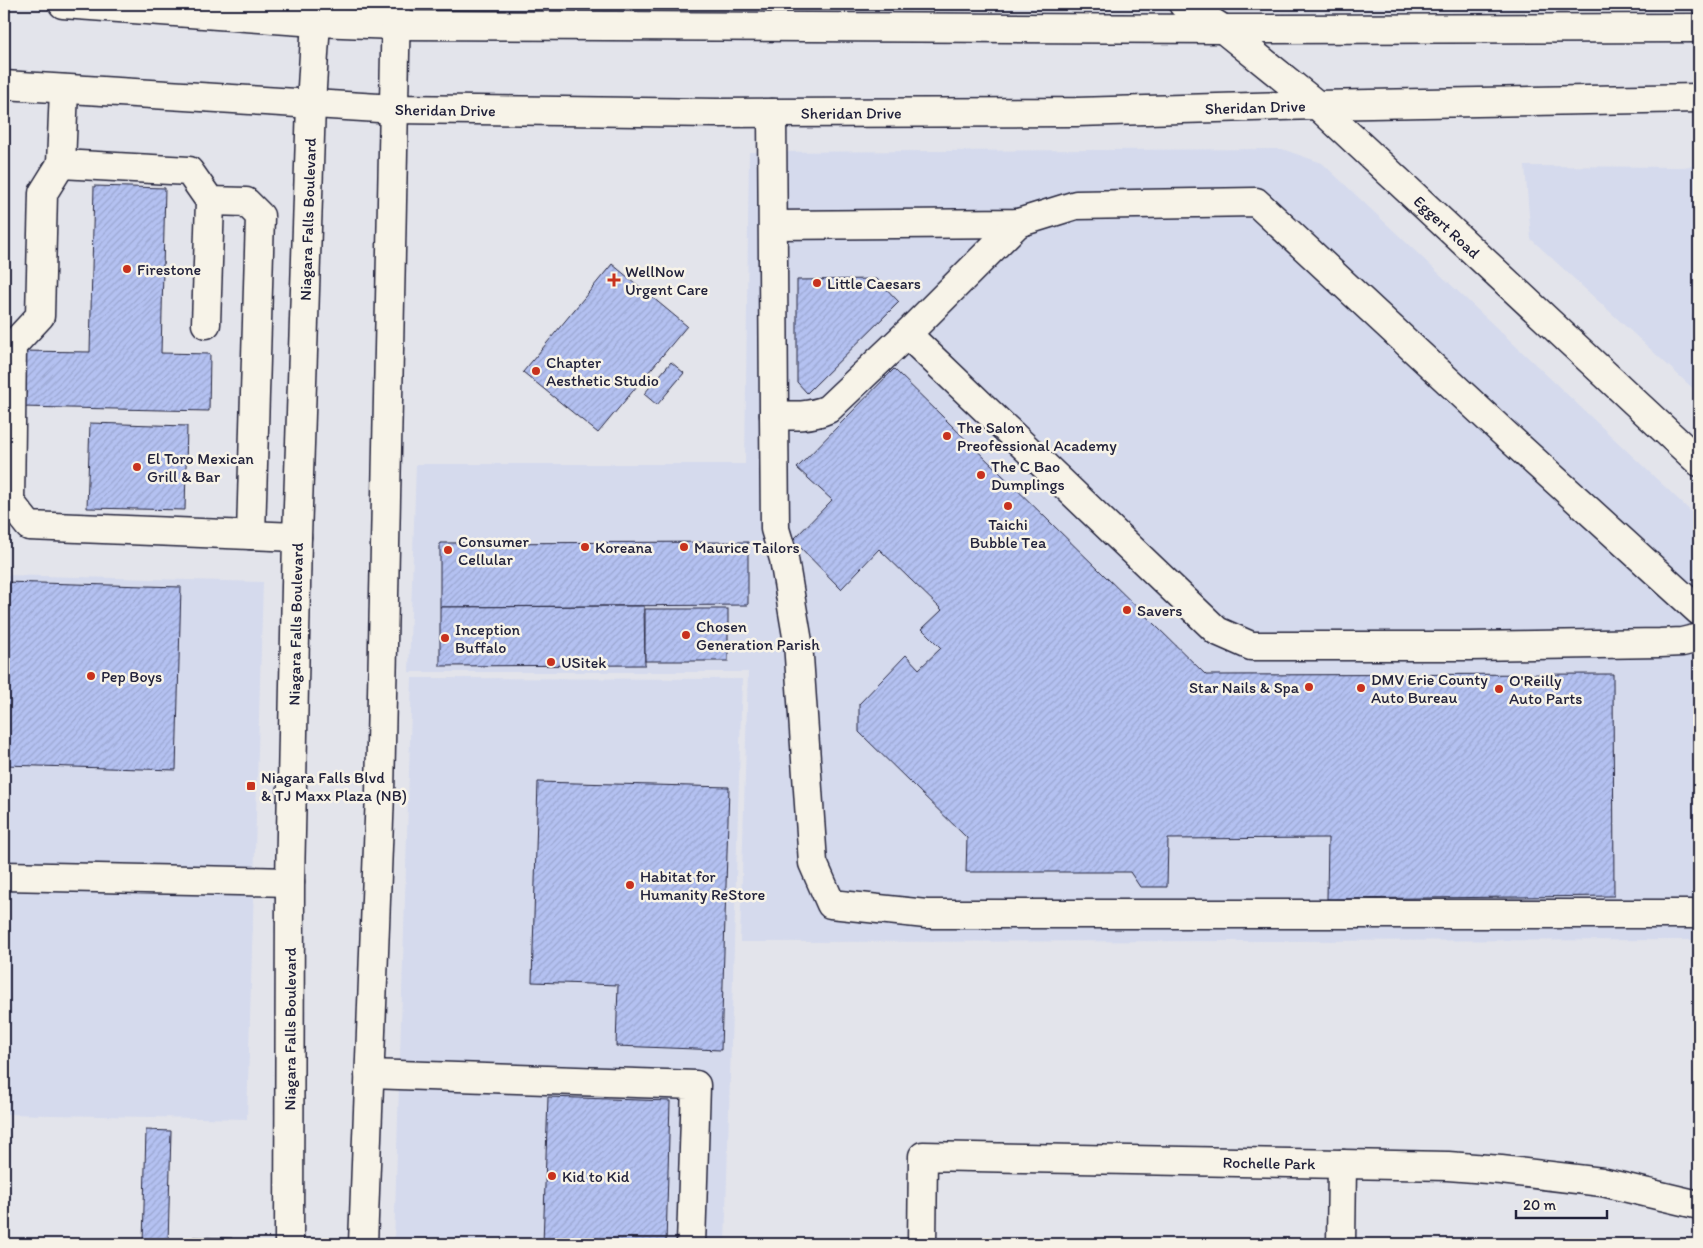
<svg xmlns="http://www.w3.org/2000/svg" width="1703" height="1248" font-family="Itim,sans-serif">
  <style>
    .built { fill: #d5daed }
    .building { fill: url(#building-hatch); stroke: #22223b }
    .lines { fill: none; stroke-linecap: round; stroke-linejoin: round }
    .minor-casing { stroke: #22223b; stroke-width: 31 }
    .major-casing { stroke: #22223b; stroke-width: 31 }
    .minor { stroke: #f7f3e8; stroke-width: 28 }
    .major { stroke: #f7f3e8; stroke-width: 28 }
    .poi-dot { fill: #c8321e; stroke: #f7f3e8; stroke-width: 2 }
    .labels { text-anchor: middle; dominant-baseline: central; stroke-width: 5; stroke-linejoin: round; paint-order: stroke }
    .street-label { font-size: 16px; fill: #22223b; stroke: #f7f3e8 }
    .poi-label { font-size: 16px; fill: #22223b; stroke: #f7f3e8; text-anchor: start }
  </style>
  <defs>
    <pattern id="building-hatch" width="6" height="6" patternUnits="userSpaceOnUse" patternTransform="scale(1.25)"><rect width="6" height="6" fill="#b4c1f1"/><path d="M-1 1l2-2M0 6l6-6M5 7l2-2" fill="none" stroke="#9aa6d0"/></pattern>
  </defs>
  <rect width="100%" height="100%" fill="#e3e4eb"/>
  <filter id="ink" filterUnits="userSpaceOnUse"><feTurbulence type="fractalNoise" baseFrequency=".02" numOctaves="2"/><feDisplacementMap in="SourceGraphic" scale="10" xChannelSelector="R" yChannelSelector="G"/><feConvolveMatrix kernelMatrix="1 2 1 2 8 2 1 2 1" color-interpolation-filters="sRGB"/></filter>
  <g filter="url(#ink)">
    <!-- built -->
    <g class="built">
      <polygon points="1282,149 1322,163 1699,519 1699,940 740,942 748,672 409,672 416,464 745,464 749,152"/>
      <polygon points="1699,165 1699,394 1531,239 1525,166 1683,167"/>
      <polygon points="4,575 263,582 247,1119 4,1114"/>
      <polygon points="412,678 742,679 725,1244 394,1244"/>
    </g>
    <!-- building -->
    <g class="building">
      <polygon points="94,186 165,188 161,353 210,354 209,411 21,407 22,351 90,352"/>
      <polygon points="612,264 687,326 598,433 523,372"/>
      <polygon points="877,279 899,302 807,393 797,382 797,280"/>
      <polygon points="671,362 684,373 657,405 644,394"/>
      <polygon points="894,369 1206,675 1613,674 1614,896 1327,899 1328,838 1168,839 1167,887 1140,887 1130,872 966,872 967,838 859,732 859,704 906,655 919,669 941,648 922,629 942,610 879,549 841,589 793,540 832,500 797,468"/>
      <polygon points="90,423 187,426 185,510 87,508"/>
      <polygon points="748,542 748,605 440,607 440,543"/>
      <polygon points="4,582 181,587 176,770 4,765"/>
      <polygon points="644,606 645,665 440,666 440,607"/>
      <rect x="645" y="609" width="83" height="52"/>
      <polygon points="538,782 729,787 721,1050 616,1046 618,985 532,982"/>
      <polygon points="548,1097 670,1101 666,1244 543,1244"/>
      <polygon points="146,1130 171,1131 168,1244 143,1244"/>
      <polygon points="193,1237 232,1238 232,1244 192,1244"/>
    </g>
    <g class="lines">
      <defs>
        <g id="minor">
          <polyline points="64,89 61,164 43,193 40,316 12,346 10,502 29,526 297,537"/>
          <path id="s1" d="M1317 105 1699 462"/>
          <path d="M772 113 774 415C793 416 810 417 828 409L907 334 1217 631 1251 646H1470L1660 643 1682 642 1699 638"/>
          <polyline points="61,164 189,171 210,201 206,324"/>
          <polyline points="210,201 246,202 260,216 251,535"/>
          <polyline points="774,225 1018,223 1076,205 1256,202 1506,435 1699,611"/>
          <polyline points="907,334 1018,223"/>
          <polyline points="774,415 775,529 784,559 798,642 813,863 831,904 926,914 1699,914"/>
          <polyline points="4,876 290,882"/>
          <polyline points="369,1074 696,1085 691,1244"/>
          <path id="s2" d="M922 1244 923 1156 1448 1166 1501 1170 1602 1182 1699 1205"/>
          <polyline points="1341,1244 1342,1164"/>
        </g>
        <g id="major">
          <polyline points="63,4 316,22 395,25 1223,29 1699,28"/>
          <polyline points="1183,4 1223,29 1317,105"/>
          <path id="s3" d="M4 85 395 109 717 113 1076 112 1317 105 1699 98"/>
          <path id="s4" d="M289 1244 290 882 297 537 311 104 317 4"/>
          <polyline points="363,1244 380,793 396,4"/>
        </g>
      </defs>
      <!-- minor casing -->
      <use href="#minor" class="minor-casing"/>
      <!-- major casing -->
      <use href="#major" class="major-casing"/>
      <!-- minor -->
      <use href="#minor" class="minor"/>
      <!-- major -->
      <use href="#major" class="major"/>
    </g>
  </g>
  <!-- markers -->
  <g class="poi-dot">
    <circle cx="127" cy="269" r="5"/>
    <path d="M611.5 272.5h5v5h5v5h-5v5h-5v-5h-5v-5h5z"/>
    <circle cx="817" cy="283" r="5"/>
    <circle cx="536" cy="371" r="5"/>
    <circle cx="947" cy="436" r="5"/>
    <circle cx="137" cy="467" r="5"/>
    <circle cx="981" cy="475" r="5"/>
    <circle cx="1008" cy="506" r="5"/>
    <circle cx="585" cy="547" r="5"/>
    <circle cx="684" cy="547" r="5"/>
    <circle cx="448" cy="550" r="5"/>
    <circle cx="1127" cy="610" r="5"/>
    <circle cx="686" cy="635" r="5"/>
    <circle cx="445" cy="638" r="5"/>
    <circle cx="551" cy="662" r="5"/>
    <circle cx="91" cy="676" r="5"/>
    <circle cx="1309" cy="687" r="5"/>
    <circle cx="1361" cy="688" r="5"/>
    <circle cx="1499" cy="689" r="5"/>
    <rect x="246" y="781" width="10" height="10" rx="2.5"/>
    <circle cx="630" cy="885" r="5"/>
    <circle cx="552" cy="1176" r="5"/>
  </g>
  <g class="labels">
    <!-- street labels -->
    <g class="street-label">
      <text stroke="none"><textPath href="#s3" startOffset="1252">Sheridan Drive</textPath></text>
      <text stroke="none"><textPath href="#s3" startOffset="442">Sheridan Drive</textPath></text>
      <text stroke="none"><textPath href="#s3" startOffset="848">Sheridan Drive</textPath></text>
      <text stroke="none"><textPath href="#s4" startOffset="1025">Niagara Falls Boulevard</textPath></text>
      <text stroke="none"><textPath href="#s1" startOffset="178">Eggert Road</textPath></text>
      <text stroke="none"><textPath href="#s4" startOffset="620">Niagara Falls Boulevard</textPath></text>
      <text stroke="none"><textPath href="#s4" startOffset="215">Niagara Falls Boulevard</textPath></text>
      <text stroke="none"><textPath href="#s2" startOffset="434">Rochelle Park</textPath></text>
    </g>
    <!-- poi labels -->
    <g class="poi-label">
      <text x="137" y="269">Firestone</text>
      <text x="625" y="271">WellNow<tspan x="625" dy="18">Urgent Care</tspan></text>
      <text x="827" y="283">Little Caesars</text>
      <text x="546" y="362">Chapter<tspan x="546" dy="18">Aesthetic Studio</tspan></text>
      <text x="957" y="427">The Salon<tspan x="957" dy="18">Preofessional Academy</tspan></text>
      <text x="147" y="458">El Toro Mexican<tspan x="147" dy="18">Grill &amp; Bar</tspan></text>
      <text x="991" y="466">The C Bao<tspan x="991" dy="18">Dumplings</tspan></text>
      <text x="1008" y="524" text-anchor="middle">Taichi<tspan x="1008" dy="18">Bubble Tea</tspan></text>
      <text x="458" y="541">Consumer<tspan x="458" dy="18">Cellular</tspan></text>
      <text x="595" y="547">Koreana</text>
      <text x="694" y="547">Maurice Tailors</text>
      <text x="1137" y="610">Savers</text>
      <text x="696" y="626">Chosen<tspan x="696" dy="18">Generation Parish</tspan></text>
      <text x="455" y="629">Inception<tspan x="455" dy="18">Buffalo</tspan></text>
      <text x="561" y="662">USitek</text>
      <text x="101" y="676">Pep Boys</text>
      <text x="1371" y="679">DMV Erie County<tspan x="1371" dy="18">Auto Bureau</tspan></text>
      <text x="1509" y="680">O'Reilly<tspan x="1509" dy="18">Auto Parts</tspan></text>
      <text x="1299" y="687" text-anchor="end">Star Nails &amp; Spa</text>
      <text x="261" y="777">Niagara Falls Blvd<tspan x="261" dy="18">&amp; TJ Maxx Plaza (NB)</tspan></text>
      <text x="640" y="876">Habitat for<tspan x="640" dy="18">Humanity ReStore</tspan></text>
      <text x="562" y="1176">Kid to Kid</text>
    </g>
  </g>
  <!-- margin -->
  <rect width="1703" height="1248" fill="none" stroke="#f7f3e8" stroke-width="20"/>
  <rect x="10" y="10" width="1683" height="1228" fill="none" stroke="#22223b" stroke-width="2" filter="url(#ink)"/>
  <!-- scale -->
  <path d="M1516 1210v8h91v-8" fill="none" stroke="#22223b" stroke-width="2.5"/>
  <text x="1523" y="1210" font-size="15" fill="#22223b" stroke="#f7f3e8" stroke-width="4" paint-order="stroke">20 m</text>
</svg>
